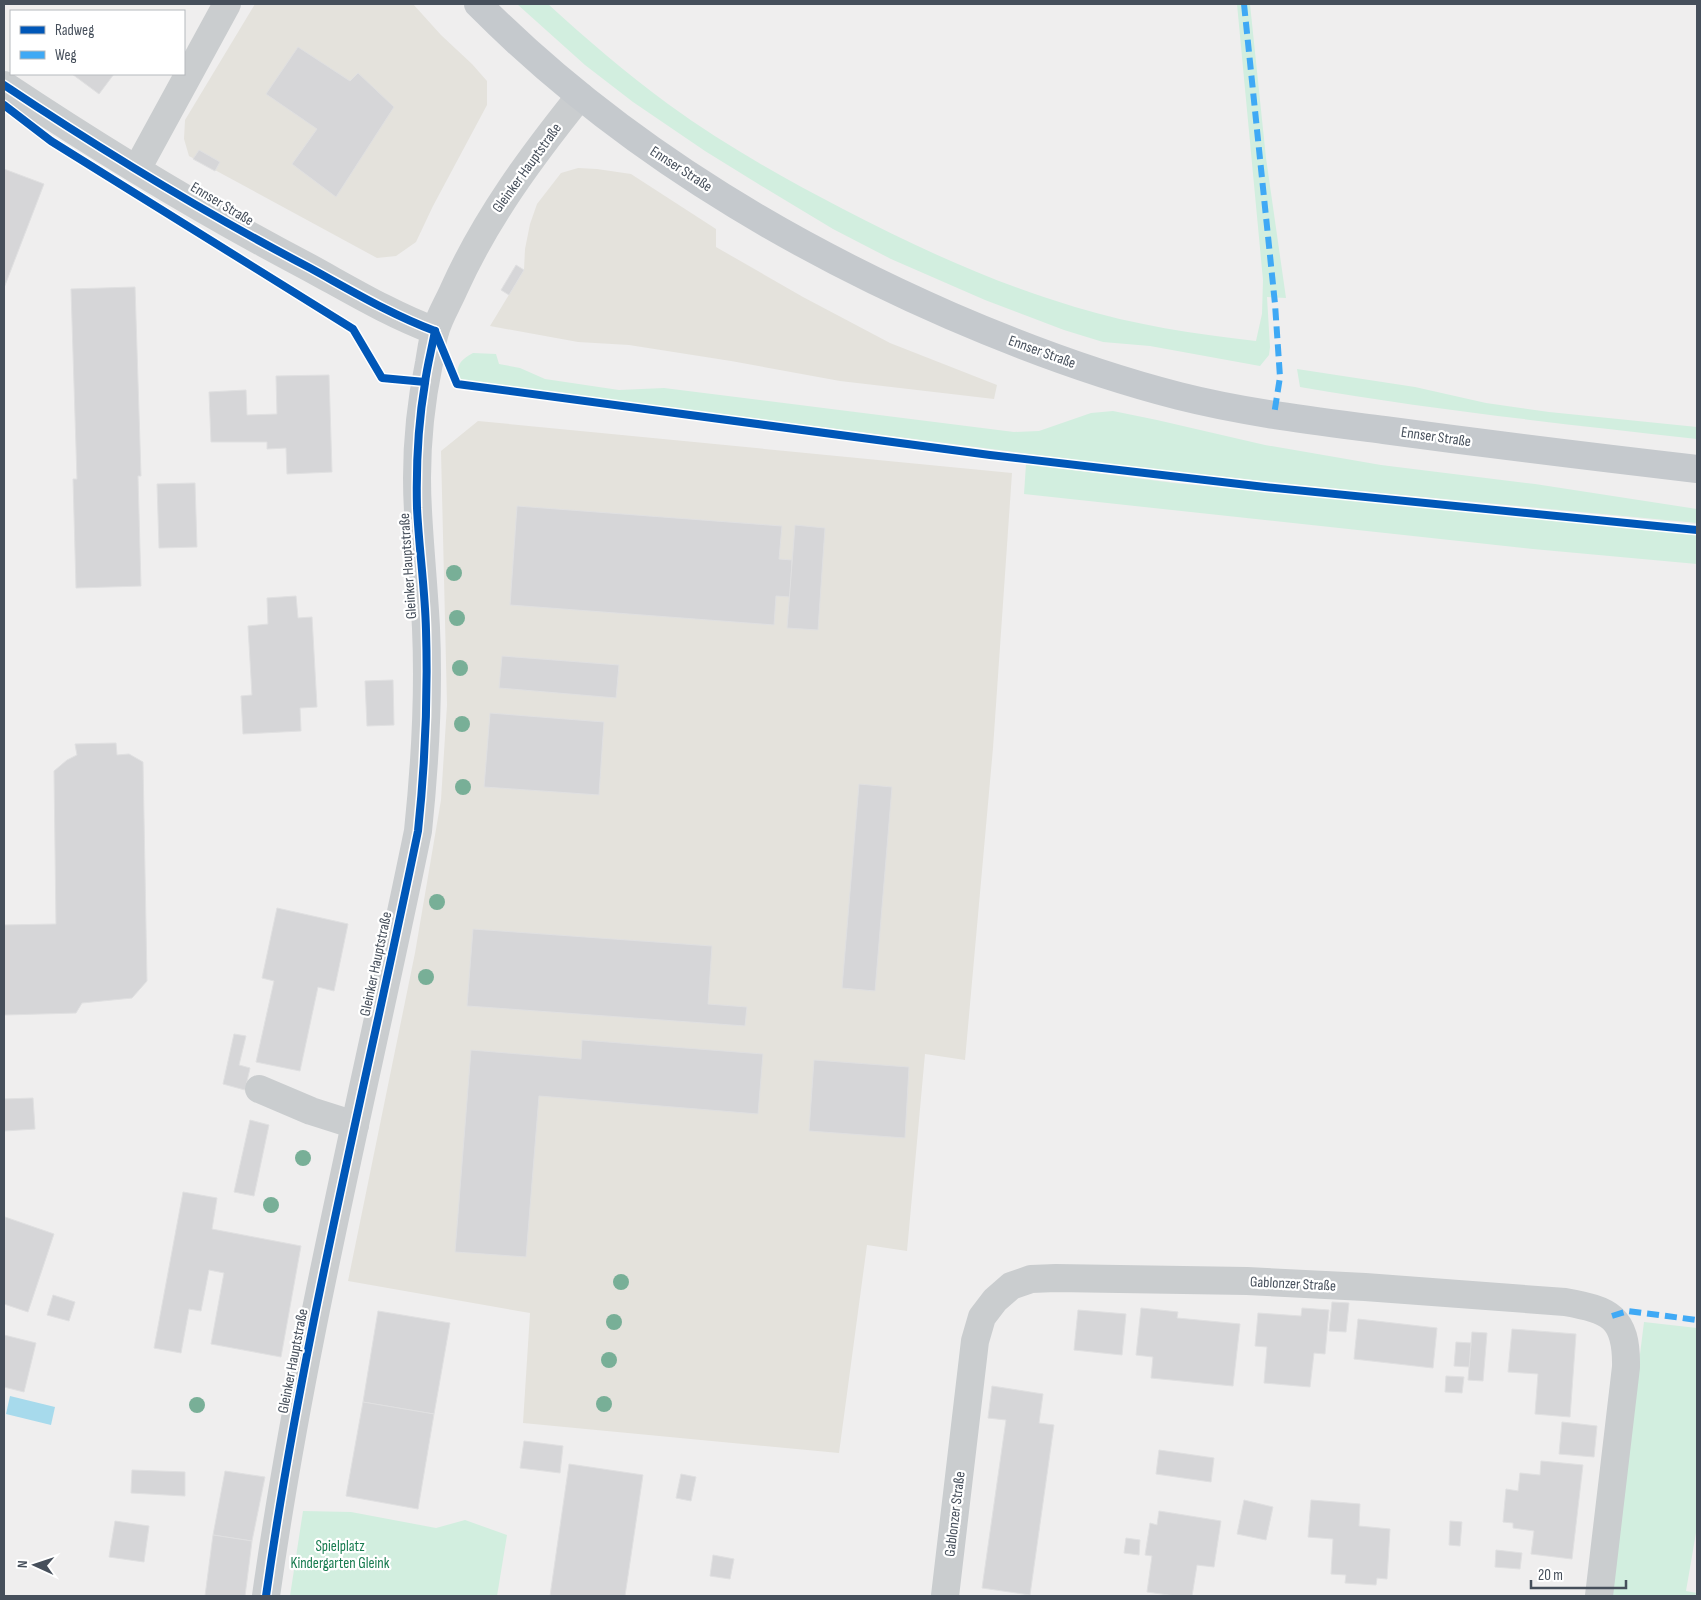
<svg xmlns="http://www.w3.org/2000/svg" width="1701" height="1600" font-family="'Sofia Sans Condensed',sans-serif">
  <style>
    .commercial { fill: #e4e2dc }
    .green { fill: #d2eedf }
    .water { fill: #a7daec }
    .building { fill: #d6d6d8; stroke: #e0e0e1 }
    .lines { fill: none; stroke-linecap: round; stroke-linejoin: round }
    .minor { stroke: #cacdcf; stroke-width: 28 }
    .major { stroke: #c5c9cd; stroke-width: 28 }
    .quiet { stroke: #3fa9f5; stroke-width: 6; stroke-dasharray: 12 6; stroke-linecap: butt }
    .cycleway-casing { stroke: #fff; stroke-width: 11 }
    .cycleway { stroke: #0057b8; stroke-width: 8 }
    .tree { fill: #78af97 }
    .labels { text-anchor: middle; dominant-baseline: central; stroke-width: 4.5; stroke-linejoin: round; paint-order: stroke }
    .street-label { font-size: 15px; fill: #464f5b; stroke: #fff }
    .park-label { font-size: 15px; fill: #177b4f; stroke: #fff }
  </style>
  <rect width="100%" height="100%" fill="#efeeee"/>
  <!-- commercial -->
  <g class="commercial">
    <polygon points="255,4 413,4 441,35 472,64 487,81 487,105 433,206 416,242 396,256 377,258 189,156 184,139 185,120"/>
    <polygon points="578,168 597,169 631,174 716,229 716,247 803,297 890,343 997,385 994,399 840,381 731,361 629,345 578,342 490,326 524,270 525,249 530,224 537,204 561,173"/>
    <polygon points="478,421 1012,473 993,748 965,1060 925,1054 907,1251 867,1245 839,1453 523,1423 530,1313 348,1281 415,953 441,800 447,705 441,451"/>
  </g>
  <!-- green -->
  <g class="green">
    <path d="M517 4H548C586 39 626 73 668 104 723 144 783 178 843 209 918 248 994 283 1075 307 1134 325 1195 334 1256 341L1262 314 1263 280 1237 4H1250L1266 158 1286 298 1267 297 1270 347 1269 355 1260 366 1150 346 1103 342 1064 330 985 300 891 259 833 229 765 188 705 151 633 102 585 65Z"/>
    <path d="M473 353 496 354 499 364 520 368 545 379 619 390 664 388 1014 432 1039 431 1091 413 1113 411 1157 420 1265 445 1381 465 1535 484 1697 509V523L1338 489 1115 465 690 410 458 382C456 365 459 361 473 353Z"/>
    <path d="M1297 369 1415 387 1486 403 1549 412 1697 427V439C1565 424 1432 410 1300 387Z"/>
    <polygon points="1026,464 1174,483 1529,516 1697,534 1697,564 1533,549 1024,494"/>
    <polygon points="1644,1322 1697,1328 1697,1527 1686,1591 1697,1593 1697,1596 1610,1596"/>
    <polygon points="303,1511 351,1512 436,1528 465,1520 507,1535 497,1596 290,1596"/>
  </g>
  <!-- water -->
  <polygon class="water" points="10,1396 55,1407 51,1425 6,1414"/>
  <!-- building -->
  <g class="building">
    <polygon points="298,47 350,81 358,73 394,107 336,197 292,164 317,129 266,94"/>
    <polygon points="72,74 114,74 99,94"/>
    <polygon points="199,150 220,162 215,171 193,159"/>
    <polygon points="4,169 44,184 4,288"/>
    <polygon points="516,265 524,270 509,295 501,290"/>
    <polygon points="135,287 141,476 138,476 141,586 76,588 73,479 77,479 71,289"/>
    <polygon points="329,375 332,472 287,474 286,448 267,449 267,442 211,442 209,392 246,390 247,415 277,414 276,376"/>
    <polygon points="195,483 197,547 159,548 157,484"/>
    <polygon points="517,506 782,526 779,559 792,560 790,597 776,596 774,625 510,605"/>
    <polygon points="795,525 825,528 818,630 787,628"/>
    <polygon points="296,596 298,618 312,617 317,707 300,708 301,731 243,734 241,696 252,695 248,626 268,624 267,598"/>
    <polygon points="502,656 619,665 616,698 499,688"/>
    <polygon points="393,680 394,725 367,726 365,681"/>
    <polygon points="490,713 604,722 599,795 484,787"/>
    <polygon points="116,743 117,755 129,754 143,762 147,981 132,998 82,1003 76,1013 4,1015 4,925 56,924 54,771 67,760 77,755 75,744"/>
    <polygon points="859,784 892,787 875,991 842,988"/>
    <polygon points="277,908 348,924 334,991 318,987 300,1071 256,1062 274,981 262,978"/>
    <polygon points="473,929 712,946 708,1004 747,1007 745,1026 467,1006"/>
    <polygon points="234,1034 246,1036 239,1065 250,1068 245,1090 223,1084"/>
    <polygon points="582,1040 763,1054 758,1114 539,1096 526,1257 455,1252 471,1050 581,1059"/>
    <polygon points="814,1060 909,1067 905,1138 809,1131"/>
    <polygon points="33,1098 35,1129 4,1131 4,1099"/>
    <polygon points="250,1120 269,1125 254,1196 234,1192"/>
    <polygon points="183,1192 217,1198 212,1229 301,1246 281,1357 211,1344 224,1273 209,1270 201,1311 189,1309 181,1353 154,1348"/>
    <polygon points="5,1217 54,1234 28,1312 4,1304"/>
    <polygon points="53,1295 75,1302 69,1321 47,1315"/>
    <polygon points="1332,1302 1349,1303 1346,1332 1329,1331"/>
    <polygon points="1141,1308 1178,1312 1177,1318 1240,1324 1233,1386 1151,1378 1153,1357 1136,1355"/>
    <polygon points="1302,1308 1329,1310 1325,1354 1314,1353 1310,1387 1264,1383 1267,1347 1255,1346 1258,1313 1301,1316"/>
    <polygon points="1078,1310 1126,1314 1122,1355 1074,1350"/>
    <polygon points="378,1311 450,1323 434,1414 363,1402"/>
    <polygon points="1358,1319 1437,1328 1433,1368 1354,1359"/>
    <polygon points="1512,1329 1576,1334 1570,1417 1535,1414 1538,1374 1508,1372"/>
    <polygon points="1472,1332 1487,1333 1483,1381 1468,1380"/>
    <polygon points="4,1335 36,1343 24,1392 4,1387"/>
    <polygon points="1456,1342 1471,1343 1469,1367 1454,1366"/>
    <polygon points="1446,1376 1464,1377 1462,1393 1445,1392"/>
    <polygon points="992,1386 1043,1394 1039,1423 1054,1425 1030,1595 982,1588 1006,1420 988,1418"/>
    <polygon points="363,1402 434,1414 418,1509 346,1496"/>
    <polygon points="1562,1422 1597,1426 1594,1457 1559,1454"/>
    <polygon points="524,1441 563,1446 560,1473 520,1468"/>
    <polygon points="1159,1450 1214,1458 1211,1482 1156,1474"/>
    <polygon points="1541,1461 1583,1465 1572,1559 1531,1554 1534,1531 1513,1528 1513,1523 1503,1522 1506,1489 1518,1491 1520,1473 1540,1475"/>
    <polygon points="569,1464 643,1475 625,1596 550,1596"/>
    <polygon points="132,1470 185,1472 185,1496 131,1493"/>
    <polygon points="225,1471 265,1477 252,1541 213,1535"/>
    <polygon points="681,1474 696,1477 691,1501 676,1498"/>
    <polygon points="1244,1500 1273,1507 1266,1540 1237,1534"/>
    <polygon points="1311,1500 1360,1504 1359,1526 1390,1529 1387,1579 1377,1578 1376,1585 1345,1583 1346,1575 1331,1574 1333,1539 1308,1537"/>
    <polygon points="1159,1511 1221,1521 1214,1567 1197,1565 1192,1596 1176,1596 1147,1592 1152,1556 1145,1555 1150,1523 1157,1525"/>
    <polygon points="115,1521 149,1526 144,1562 109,1557"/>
    <polygon points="1450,1521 1462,1522 1460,1546 1449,1545"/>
    <polygon points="213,1535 252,1541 245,1596 205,1596"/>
    <polygon points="1126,1538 1140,1540 1139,1555 1124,1553"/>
    <polygon points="1496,1550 1522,1553 1520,1569 1495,1567"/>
    <polygon points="713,1555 734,1559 730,1579 710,1576"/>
  </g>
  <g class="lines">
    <!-- minor -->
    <g class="minor">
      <path d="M4 85C103 151 205 213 310 268 352 291 390 314 435 331"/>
      <polyline points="137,169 227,4"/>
      <polyline points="259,1089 311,1111 355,1125"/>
      <path d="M266 1596C302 1340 366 1085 418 831 425 764 429 695 426 628 424 589 420 550 418 511 415 461 419 411 429 363 431 352 432 342 435 332 439 317 448 303 454 289 486 218 531 157 580 96"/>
      <path d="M945 1596 975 1341 982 1317 995 1300 1011 1286 1031 1279 1056 1278 1247 1281 1365 1287 1565 1302C1609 1310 1627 1316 1626 1367L1599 1596"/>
    </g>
    <!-- major -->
    <path class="major" d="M478 4C612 139 777 240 951 316 1025 348 1101 376 1179 396 1246 413 1316 421 1384 430 1488 444 1593 457 1697 469"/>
    <!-- quiet -->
    <g class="quiet">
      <polyline points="1244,4 1275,304 1280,377 1274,415"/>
      <polyline points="1612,1316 1628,1311 1697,1320"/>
    </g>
    <defs>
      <g id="cycleway">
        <path d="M4 85C103 151 205 213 310 268 352 291 390 314 435 331"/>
        <polyline points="4,105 51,141 353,329 382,378 425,382"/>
        <polyline points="435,331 457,384 990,455 1265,487 1697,530"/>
        <path d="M266 1596C302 1340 366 1085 418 831 425 765 428 697 426 630 425 589 419 549 417 508 416 467 418 424 425 383 427 366 432 348 435 331"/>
      </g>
    </defs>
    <!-- cycleway casing -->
    <use href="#cycleway" class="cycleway-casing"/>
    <!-- cycleway -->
    <use href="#cycleway" class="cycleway"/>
  </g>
  <!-- trees -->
  <g class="tree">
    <circle cx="454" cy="573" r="8"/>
    <circle cx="457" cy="618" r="8"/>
    <circle cx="460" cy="668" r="8"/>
    <circle cx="462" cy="724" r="8"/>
    <circle cx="463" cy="787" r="8"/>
    <circle cx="437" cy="902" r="8"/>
    <circle cx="426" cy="977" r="8"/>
    <circle cx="303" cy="1158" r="8"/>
    <circle cx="271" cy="1205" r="8"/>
    <circle cx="621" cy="1282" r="8"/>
    <circle cx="614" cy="1322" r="8"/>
    <circle cx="609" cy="1360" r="8"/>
    <circle cx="604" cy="1404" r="8"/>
    <circle cx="197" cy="1405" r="8"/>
  </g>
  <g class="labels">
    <!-- street labels -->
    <g class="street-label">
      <text transform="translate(527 168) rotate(-54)">Gleinker Hauptstraße</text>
      <text transform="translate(681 169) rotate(33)">Ennser Straße</text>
      <text transform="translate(222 204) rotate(31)">Ennser Straße</text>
      <text transform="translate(1042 352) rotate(20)">Ennser Straße</text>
      <text transform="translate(1436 437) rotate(8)">Ennser Straße</text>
      <text transform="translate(408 566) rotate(-94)">Gleinker Hauptstraße</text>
      <text transform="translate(376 964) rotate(-78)">Gleinker Hauptstraße</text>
      <text transform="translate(1293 1284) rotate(3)">Gablonzer Straße</text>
      <text transform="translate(293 1361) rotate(-79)">Gleinker Hauptstraße</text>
      <text transform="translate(955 1514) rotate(-83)">Gablonzer Straße</text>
    </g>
    <!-- park labels -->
    <g class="park-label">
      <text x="340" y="1546">Spielplatz<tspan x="340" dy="17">Kindergarten Gleink</tspan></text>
    </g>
  </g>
  <!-- border -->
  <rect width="1701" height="1600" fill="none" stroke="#464f5b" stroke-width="10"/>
  <!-- legend -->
  <rect x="10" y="10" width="175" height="65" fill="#ffffff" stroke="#b5b9bd"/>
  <rect x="20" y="26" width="25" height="8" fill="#0057b8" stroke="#b5b9bd"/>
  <text x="55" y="35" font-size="15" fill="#464f5b">Radweg</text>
  <rect x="20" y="51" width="25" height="8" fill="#3fa9f5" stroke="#b5b9bd"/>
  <text x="55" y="60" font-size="15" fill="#464f5b">Weg</text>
  <!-- north arrow -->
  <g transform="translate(35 1565) rotate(273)" stroke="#ffffff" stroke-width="4" paint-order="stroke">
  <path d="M0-4L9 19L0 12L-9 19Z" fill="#464f5b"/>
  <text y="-8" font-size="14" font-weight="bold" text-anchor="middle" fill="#464f5b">N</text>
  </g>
  <!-- scale -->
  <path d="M1531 1580v8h95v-8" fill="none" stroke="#464f5b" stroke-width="2.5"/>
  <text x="1538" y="1580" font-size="15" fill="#464f5b" stroke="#ffffff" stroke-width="4" paint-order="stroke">20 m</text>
</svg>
